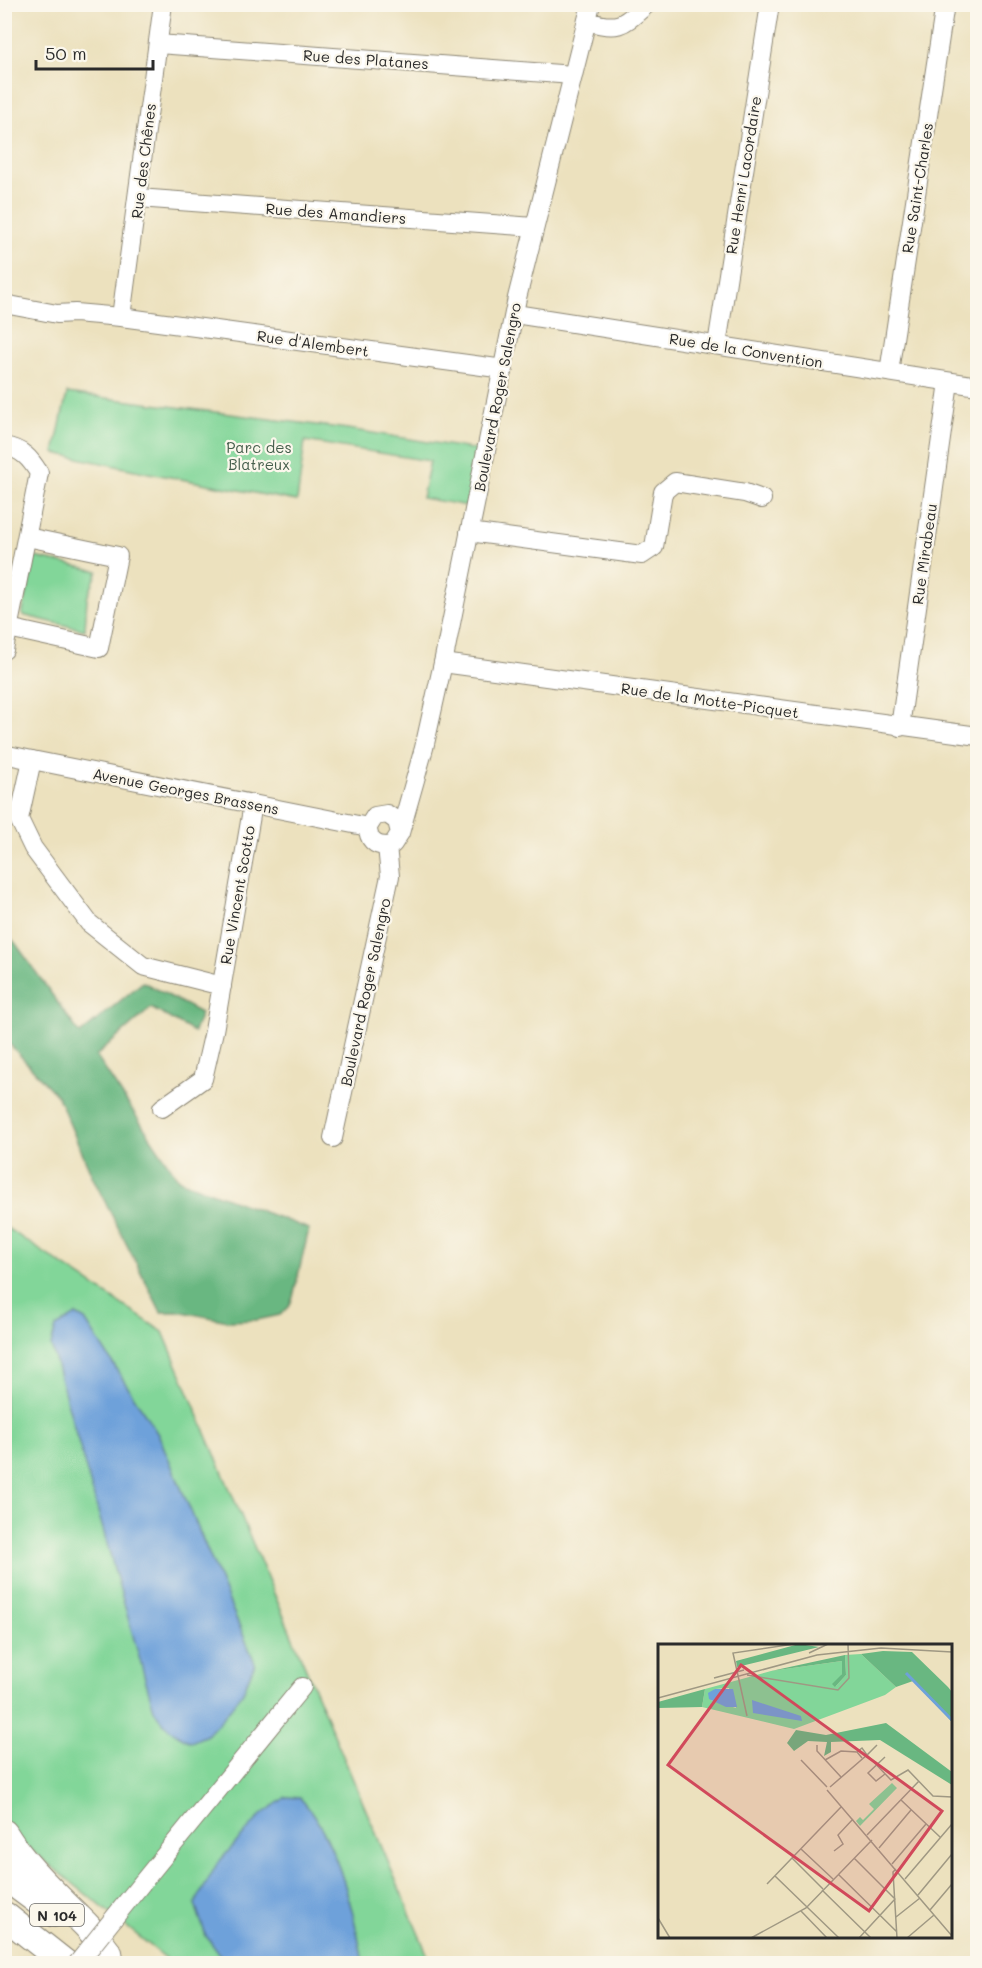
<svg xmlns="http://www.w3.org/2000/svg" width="982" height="1968" font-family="Mali,sans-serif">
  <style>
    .green { fill: #82d699; stroke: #568062; stroke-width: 1.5; fill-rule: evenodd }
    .forest { fill: #69b781; stroke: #4a7156; stroke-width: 1.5 }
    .water { fill: #6ea1da; stroke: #4c6682; stroke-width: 1.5 }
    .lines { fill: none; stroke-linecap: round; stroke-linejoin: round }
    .minor-casing { stroke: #8c8674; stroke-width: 20 }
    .highway-casing { stroke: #8c8674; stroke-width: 29 }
    .minor { stroke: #fff; stroke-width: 18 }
    .highway { stroke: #fff; stroke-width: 27 }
    .minor-bridge-casing { stroke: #8c8674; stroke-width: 20; stroke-linecap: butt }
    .minor-bridge { stroke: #fff; stroke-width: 18 }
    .labels { text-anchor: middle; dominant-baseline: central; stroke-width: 4.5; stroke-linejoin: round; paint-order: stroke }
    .shield { fill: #fbf7ec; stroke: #696865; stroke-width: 1.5 }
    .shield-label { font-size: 14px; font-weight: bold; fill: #2b2b2b }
    .street-label { font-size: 15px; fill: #2b2b2b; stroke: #fbf7ec }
    .park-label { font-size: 15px; fill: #455e4c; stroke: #fbf7ec }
    .inset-river { fill: none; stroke: #6ea1da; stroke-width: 3 }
    .inset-road { fill: none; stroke: #9f9883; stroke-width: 1.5 }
    .view { fill: #d1495b; fill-opacity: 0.15; stroke: #d1495b; stroke-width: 3 }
    .inset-edge { fill: none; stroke: #2b2b2b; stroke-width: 3 }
  </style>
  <rect width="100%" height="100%" fill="#fbf7ec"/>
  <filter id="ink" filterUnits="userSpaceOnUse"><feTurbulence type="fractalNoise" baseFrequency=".0167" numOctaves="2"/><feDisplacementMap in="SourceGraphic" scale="12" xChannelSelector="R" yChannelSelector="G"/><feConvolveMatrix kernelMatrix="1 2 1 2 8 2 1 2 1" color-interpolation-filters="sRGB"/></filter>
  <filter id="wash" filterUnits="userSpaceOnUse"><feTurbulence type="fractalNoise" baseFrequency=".008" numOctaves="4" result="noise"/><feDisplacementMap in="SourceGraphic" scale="24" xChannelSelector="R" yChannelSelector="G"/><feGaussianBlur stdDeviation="1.35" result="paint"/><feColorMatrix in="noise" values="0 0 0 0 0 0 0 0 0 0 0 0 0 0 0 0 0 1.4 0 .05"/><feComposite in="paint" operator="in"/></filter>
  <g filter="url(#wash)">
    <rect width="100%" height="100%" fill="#ece1be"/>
    <!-- green -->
    <g class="green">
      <polygon points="67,393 348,429 478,450 467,506 422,498 430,461 305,441 297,501 149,473 54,453"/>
      <polygon points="35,557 98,571 87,598 85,630 22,615"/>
      <path d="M4 1226 163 1332 431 1963H363C354 1912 336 1836 300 1798L286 1797 196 1904 206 1936 226 1963H172L5 1829ZM76 1315 85 1320 159 1436 255 1663 242 1694 207 1735Z"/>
    </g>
    <!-- forest -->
    <polygon class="forest" points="5,932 16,944 80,1034 143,982 201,1013 194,1032 151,1008 96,1056 179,1180 309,1229 293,1297 289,1307 280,1315 257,1320 228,1321 183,1312 161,1312 93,1178 58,1097 5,1039"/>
    <!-- water -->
    <g class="water">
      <path d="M76 1315 85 1320 159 1436 255 1663 242 1694 223 1718 207 1735 191 1742C173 1734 164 1726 154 1710L51 1345 56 1327Z"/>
      <path d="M286 1797 300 1798C336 1836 354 1912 363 1963H226L206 1936 195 1904 217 1864 262 1814Z"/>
    </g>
  </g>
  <g filter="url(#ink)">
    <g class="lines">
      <defs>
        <g id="minor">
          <path d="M587 21C619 31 623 25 647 4"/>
          <polyline points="158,44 573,75"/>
          <polyline points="138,198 534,227"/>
          <polyline points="4,304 57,314 75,313 121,317 504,369"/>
          <polyline points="515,314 978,386"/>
          <polyline points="121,317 163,4"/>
          <polyline points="717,345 770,4"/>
          <polyline points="889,372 945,4"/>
          <path d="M4 446C22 449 30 458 39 473L4 650"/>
          <polyline points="469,532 642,555 654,547 663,492 675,482 745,493 762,499"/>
          <polyline points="4,627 99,648 118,556 27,537"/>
          <polyline points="443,663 978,736"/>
          <polyline points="900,727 949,382"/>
          <polyline points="4,752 8,755 32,760 368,827"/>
          <polyline points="32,760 19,819 33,848 89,923 143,966 222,986"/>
          <path d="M400 833 397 821 387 814 375 816 368 827C368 839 374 846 387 846L393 844 400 833 424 748 443 663 517 298 591 4"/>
          <polyline points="162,1108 203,1079 214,1031 253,804"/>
          <polyline points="333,1138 390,876 387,846"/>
          <polyline points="142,1883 302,1687"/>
        </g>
        <g id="highway">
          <path d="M4 1833C26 1869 56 1895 85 1924 94 1933 101 1944 109 1954"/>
          <polyline points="4,1876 54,1913"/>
          <polyline points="4,1915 66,1964"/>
        </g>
      </defs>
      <!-- minor casing -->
      <use href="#minor" class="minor-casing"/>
      <!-- highway casing -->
      <use href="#highway" class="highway-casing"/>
      <!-- minor -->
      <use href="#minor" class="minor"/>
      <!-- highway -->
      <use href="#highway" class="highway"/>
      <defs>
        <polyline id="minor-bridge" points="77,1964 142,1883"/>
      </defs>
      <!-- minor-bridge casing -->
      <use href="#minor-bridge" class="minor-bridge-casing"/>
      <!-- minor-bridge -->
      <use href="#minor-bridge" class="minor-bridge"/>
    </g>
  </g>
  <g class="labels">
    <!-- shield labels -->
    <rect class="shield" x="30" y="1904" width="54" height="22" rx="4.5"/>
    <g class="shield-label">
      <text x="57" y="1915">N 104</text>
    </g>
    <!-- street labels -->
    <g class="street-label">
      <text transform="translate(366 59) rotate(4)">Rue des Platanes</text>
      <text transform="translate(143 161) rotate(-83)">Rue des Chênes</text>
      <text transform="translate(743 175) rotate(-81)">Rue Henri Lacordaire</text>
      <text transform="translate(917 188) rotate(-81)">Rue Saint-Charles</text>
      <text transform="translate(336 213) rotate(4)">Rue des Amandiers</text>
      <text transform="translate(313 343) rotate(8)">Rue d'Alembert</text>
      <text transform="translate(746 350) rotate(9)">Rue de la Convention</text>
      <text transform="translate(497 397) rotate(-79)">Boulevard Roger Salengro</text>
      <text transform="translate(924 554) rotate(-82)">Rue Mirabeau</text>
      <text transform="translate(710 700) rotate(8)">Rue de la Motte-Picquet</text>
      <text transform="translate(186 791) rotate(11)">Avenue Georges Brassens</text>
      <text transform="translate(237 895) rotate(-80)">Rue Vincent Scotto</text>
      <text transform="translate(365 992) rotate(-78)">Boulevard Roger Salengro</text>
    </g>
    <!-- park labels -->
    <g class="park-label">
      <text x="259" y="447">Parc des<tspan x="259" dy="17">Blatreux</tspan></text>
    </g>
  </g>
  <!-- overview -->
  <g transform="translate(658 1644)">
    <rect width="294" height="294" fill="#ece1be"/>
    <path d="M203 10 238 43 227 51 136 85 44 63 47 45 113 27 184 17V30L177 43 188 31 187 11ZM71 44 78 64 53 56 57 45ZM234 139 239 144 202 182 198 177 202 173 205 176 216 165 211 160Z" fill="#82d699" fill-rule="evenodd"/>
    <path d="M141 0 161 3 79 23 78 17ZM225 7 254 8 290 43 294 48V78L255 37 238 43 203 10ZM187 11 188 31 177 43 174 40 184 30V17L113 27ZM47 45 44 63 0 64V58ZM228 79 294 128V141L222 96 173 98V108L166 112 169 98 150 97 136 107 129 99 138 86 168 91Z" fill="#69b781"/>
    <path d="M57 45H75L79 63H68L51 55 50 49ZM94 56 143 72 144 77 95 69Z" fill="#6ea1da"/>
    <path class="inset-river" d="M248 29 294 76"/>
    <path class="inset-road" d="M151 9 170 0M89 31 180 46 191 34 190 0M56 34 86 26M0 54 159 11 223 4 294 8M89 72 75 9 136 0M159 101V107L183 133M199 108 204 104 209 111 219 101M227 113 210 129 218 137 227 130M143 116 169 143M167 116 183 107 199 108 204 114M172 143 209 111 233 136 250 126 275 152 294 153M169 146 294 292M243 156 282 193M209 191 261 137M221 204 253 166M143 205 175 235M176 207 185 200 180 191 195 175M134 214 165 245M196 214 237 255 201 294M234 220 268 180M238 225 235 228 239 294M180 230 239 288M117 232 181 294M247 235 294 180M109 240 183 163M164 246 213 294M260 251 294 210M272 266 294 240M143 267 169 294M238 273 262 254M0 274 12 294M93 294 148 264 214 196M249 294 276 271"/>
    <path class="view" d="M83 21 284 167 211 267 10 121Z"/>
    <rect width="294" height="294" class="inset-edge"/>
  </g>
  <!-- margin -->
  <rect width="982" height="1968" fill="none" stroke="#fbf7ec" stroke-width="24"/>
  <!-- scale -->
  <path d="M36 60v9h117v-9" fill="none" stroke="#2b2b2b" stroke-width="3"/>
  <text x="45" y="60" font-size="18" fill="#2b2b2b" stroke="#fbf7ec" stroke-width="4.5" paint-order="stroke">50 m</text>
</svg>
